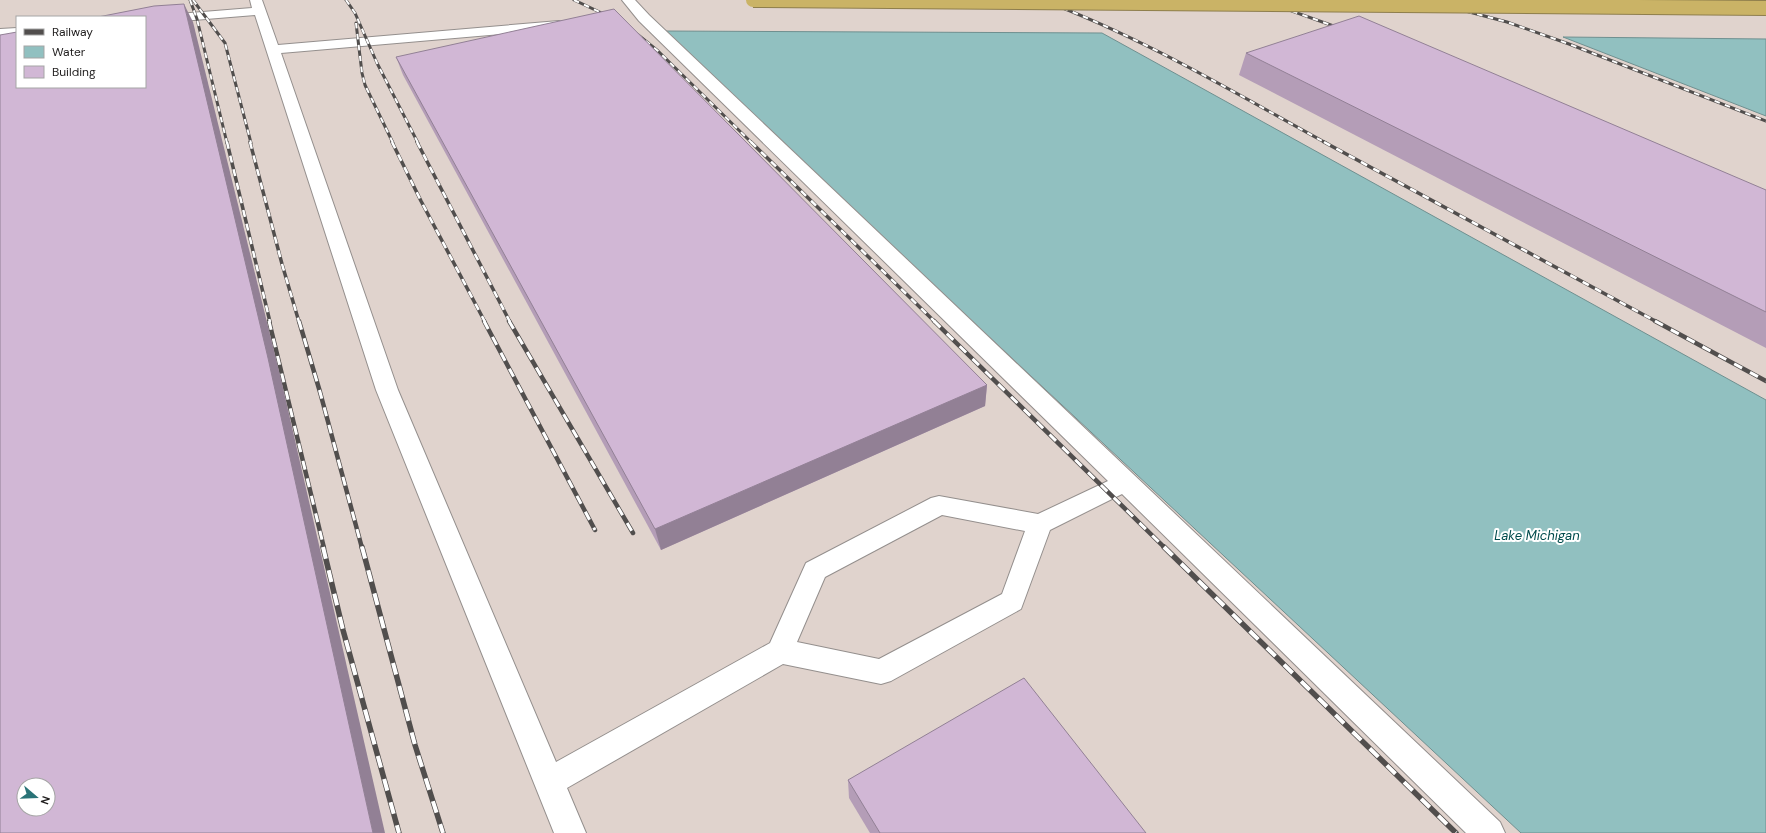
<svg xmlns="http://www.w3.org/2000/svg" width="1766" height="833" font-family="'DM Sans',sans-serif">
  <style>
    .built { fill: #e0d3cd; fill-rule: evenodd }
    .water { fill: #91c0c0; stroke: #6f8f8f }
    .lines { fill: none; stroke-linecap: round; stroke-linejoin: round }
    .lane-casing { stroke: #948f8d; stroke-width: 2 }
    .lane { fill: #fff; fill-rule: evenodd }
    .rail-far3-casing { stroke: #514e4d; stroke-width: 3 }
    .rail-far2-casing { stroke: #514e4d; stroke-width: 3.5 }
    .rail-far1-casing { stroke: #514e4d; stroke-width: 4.5 }
    .rail-casing { stroke: #514e4d; stroke-width: 5.5 }
    .rail-far3 { stroke: #fff; stroke-width: 2; stroke-dasharray: 5.5; stroke-linecap: butt }
    .rail-far2 { stroke: #fff; stroke-width: 2.5; stroke-dasharray: 7; stroke-linecap: butt }
    .rail-far1 { stroke: #fff; stroke-width: 3; stroke-dasharray: 9; stroke-linecap: butt }
    .rail { stroke: #fff; stroke-width: 4; stroke-dasharray: 12; stroke-linecap: butt }
    .highway-bridge-casing { stroke: #8e7e4c; stroke-width: 16; stroke-linecap: butt }
    .highway-bridge { stroke: #cab366; stroke-width: 14 }
    .wall { fill: #b49db7 }
    .shaded-wall { fill: #928095 }
    .building { fill: #d1b7d5; stroke: #928095; fill-rule: evenodd }
    .labels { text-anchor: middle; dominant-baseline: central; stroke-width: 4; stroke-linejoin: round; paint-order: stroke }
    .water-label { font-size: 13px; font-style: italic; fill: #014b4c; stroke: #fff }
  </style>
  <rect width="100%" height="100%" fill="#e5e0dd"/>
  <!-- built -->
  <path class="built" d="M0 0H1766V39L1564 37 1766 116V400L1102 33 662 31 1521 833H0ZM17 17H145V87H17ZM24 785H48V809H24Z"/>
  <!-- water -->
  <g class="water">
    <polygon points="661,31 1102,33 1766,400 1766,833 1521,833"/>
    <polygon points="1563,37 1766,39 1766,116"/>
  </g>
  <g class="lines">
    <defs>
      <g id="lane">
        <path d="M250 0H262L278 45 559 21 564 22 566 25 564 28 559 29 281 53 398 390 556 762 770 643 806 563 931 498 939 496 1038 514 1108 481 639 21 622 0H635L649 15 1500 822 1505 833H1466L1122 494 1050 530 1021 609 891 681 881 684 783 664 567 788 586 833H554L376 390 255 15 145 24V17H141L252 8ZM942 515 1025 531 1002 594 879 659 797 642 825 577Z"/>
        <polygon points="17,28 17,36 0,37 0,29"/>
      </g>
    </defs>
    <!-- lane casing -->
    <use href="#lane" class="lane-casing"/>
    <!-- lane -->
    <use href="#lane" class="lane"/>
    <defs>
      <g id="rail-far3">
        <polyline points="190,0 197,19 227,143"/>
        <polyline points="193,0 225,43 251,143"/>
        <polyline points="346,0 355,13 377,63 418,143"/>
        <polyline points="574,0 608,16"/>
        <path d="M1042 0C1142 37 1233 92 1326 143"/>
        <polyline points="1261,0 1342,29"/>
        <polyline points="1424,0 1507,22 1569,44 1766,121"/>
        <polyline points="356,23 362,73 365,85 393,143"/>
        <polyline points="637,34 658,51 752,143"/>
      </g>
      <g id="rail-far2">
        <polyline points="227,142 270,322"/>
        <polyline points="250,142 282,264 299,322"/>
        <polyline points="392,142 421,201 485,322"/>
        <polyline points="417,142 510,322"/>
        <polyline points="751,142 935,322"/>
        <polyline points="1324,142 1657,322"/>
      </g>
      <g id="rail-far1">
        <polyline points="269,321 324,548"/>
        <polyline points="299,321 320,392 362,548"/>
        <polyline points="484,321 595,530"/>
        <polyline points="509,321 633,533"/>
        <polyline points="934,321 1165,548"/>
        <polyline points="1655,321 1766,381"/>
      </g>
      <g id="rail">
        <polyline points="323,547 343,630 399,833"/>
        <polyline points="362,547 415,745 443,833"/>
        <polyline points="1164,547 1456,833"/>
      </g>
    </defs>
    <!-- rail-far3 casing -->
    <use href="#rail-far3" class="rail-far3-casing"/>
    <!-- rail-far2 casing -->
    <use href="#rail-far2" class="rail-far2-casing"/>
    <!-- rail-far1 casing -->
    <use href="#rail-far1" class="rail-far1-casing"/>
    <!-- rail casing -->
    <use href="#rail" class="rail-casing"/>
    <!-- rail-far3 -->
    <use href="#rail-far3" class="rail-far3"/>
    <!-- rail-far2 -->
    <use href="#rail-far2" class="rail-far2"/>
    <!-- rail-far1 -->
    <use href="#rail-far1" class="rail-far1"/>
    <!-- rail -->
    <use href="#rail" class="rail"/>
    <defs>
      <polyline id="highway-bridge" points="753,0 1766,8"/>
    </defs>
    <!-- highway-bridge casing -->
    <use href="#highway-bridge" class="highway-bridge-casing"/>
    <!-- highway-bridge -->
    <use href="#highway-bridge" class="highway-bridge"/>
  </g>
  <!-- wall -->
  <g class="wall">
    <polygon points="1246,53 1766,190 1766,348 1239,75"/>
    <polygon points="396,57 987,385 985,406 661,550 403,75"/>
    <polygon points="848,780 1146,833 870,833 849,798"/>
  </g>
  <!-- shaded-wall -->
  <g class="shaded-wall">
    <polygon points="184,4 193,22 281,379 385,833 373,833"/>
    <polygon points="987,385 985,406 661,550 655,529"/>
  </g>
  <!-- building -->
  <g class="building">
    <path d="M184 4 268 358 373 833H0V35L17 32V87H145V17H98L154 6ZM24 785H48V809H24Z"/>
    <polygon points="614,9 987,385 655,529 396,57"/>
    <polygon points="1359,16 1766,190 1766,312 1246,53"/>
    <polygon points="1024,678 1146,833 880,833 848,780"/>
  </g>
  <g class="labels">
    <!-- water labels -->
    <g class="water-label">
      <text x="1537" y="535">Lake Michigan</text>
    </g>
  </g>
  <!-- legend -->
  <rect x="16" y="16" width="130" height="72" fill="#ffffff" stroke="#a5a5a5"/>
  <rect x="24" y="29" width="20" height="6" fill="#514e4d" stroke="#a5a5a5"/>
  <text x="52" y="36" font-size="12" fill="#1f1d1d">Railway</text>
  <rect x="24" y="46" width="20" height="12" fill="#91c0c0" stroke="#a5a5a5"/>
  <text x="52" y="56" font-size="12" fill="#1f1d1d">Water</text>
  <rect x="24" y="66" width="20" height="12" fill="#d1b7d5" stroke="#a5a5a5"/>
  <text x="52" y="76" font-size="12" fill="#1f1d1d">Building</text>
  <!-- north arrow -->
  <g transform="translate(36 797) rotate(109)"><circle r="19" fill="#ffffff" stroke="#a5a5a5"/>
  <path d="M0-3L7 15L0 10L-7 15Z" fill="#297377"/>
  <text y="-6" font-size="11" font-weight="bold" text-anchor="middle" fill="#1f1d1d">N</text>
  </g>
</svg>
